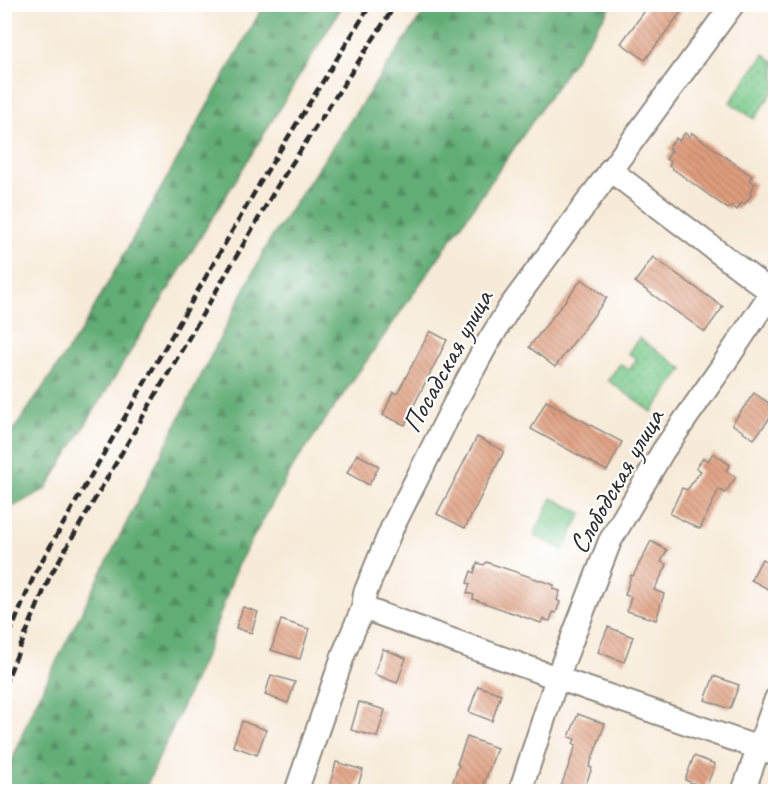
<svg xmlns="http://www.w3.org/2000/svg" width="780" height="796" font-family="Caveat,sans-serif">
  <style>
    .forest { fill: url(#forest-firs); stroke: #466c50; stroke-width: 1.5 }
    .park { fill: url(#park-dots); stroke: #527a5a; stroke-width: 1.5 }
    .building { fill: url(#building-back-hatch) }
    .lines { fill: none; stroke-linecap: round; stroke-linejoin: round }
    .minor-casing { stroke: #918a82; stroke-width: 26 }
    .minor { stroke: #fff; stroke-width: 22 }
    .rail { stroke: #2b2b2b; stroke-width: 4.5; stroke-dasharray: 9 4.5; stroke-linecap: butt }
    .labels { text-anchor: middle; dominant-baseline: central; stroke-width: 4.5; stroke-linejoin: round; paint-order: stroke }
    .street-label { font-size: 28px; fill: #2b2b2b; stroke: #fff }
  </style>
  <defs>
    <pattern id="forest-firs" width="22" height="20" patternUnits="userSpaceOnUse" patternTransform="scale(1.5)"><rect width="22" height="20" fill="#62ad76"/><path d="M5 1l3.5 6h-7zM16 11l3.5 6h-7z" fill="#518d61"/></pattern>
    <pattern id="park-dots" width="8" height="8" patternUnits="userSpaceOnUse" patternTransform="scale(1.5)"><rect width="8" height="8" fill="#78c98a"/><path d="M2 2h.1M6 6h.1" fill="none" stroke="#63a371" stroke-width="1.8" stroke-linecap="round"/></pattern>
    <pattern id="building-back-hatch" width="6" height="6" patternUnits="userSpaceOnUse" patternTransform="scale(1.5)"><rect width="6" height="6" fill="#df9d7e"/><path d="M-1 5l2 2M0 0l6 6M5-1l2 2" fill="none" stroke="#b58067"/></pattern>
  </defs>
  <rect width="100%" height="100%" fill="#fff"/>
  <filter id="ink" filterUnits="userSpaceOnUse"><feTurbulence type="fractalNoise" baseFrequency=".0167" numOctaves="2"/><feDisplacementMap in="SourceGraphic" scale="12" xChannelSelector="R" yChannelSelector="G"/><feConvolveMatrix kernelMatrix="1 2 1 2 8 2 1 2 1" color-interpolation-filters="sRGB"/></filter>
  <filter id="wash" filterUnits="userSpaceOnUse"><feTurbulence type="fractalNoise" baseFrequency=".008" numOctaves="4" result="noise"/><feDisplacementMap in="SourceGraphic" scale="24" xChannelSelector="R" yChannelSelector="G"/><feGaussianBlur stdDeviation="1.35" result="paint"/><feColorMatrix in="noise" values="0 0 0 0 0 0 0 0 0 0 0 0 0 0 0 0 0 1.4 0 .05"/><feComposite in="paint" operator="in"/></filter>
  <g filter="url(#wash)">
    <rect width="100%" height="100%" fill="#f7ead8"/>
    <!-- forest -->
    <g class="forest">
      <polygon points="429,4 612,5 482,195 296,462 237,566 206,654 144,791 5,791 5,780 30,714 268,243"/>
      <polygon points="264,5 343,5 46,489 5,511 5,443 81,331"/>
    </g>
    <!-- park -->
    <g class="park">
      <polygon points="764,54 775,62 775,89 754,119 730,102"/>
      <polygon points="639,338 683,369 652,412 608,380 620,364 629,370 637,359 628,353"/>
      <polygon points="552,498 582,513 563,550 534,535"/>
    </g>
    <g id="blocks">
      <!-- building -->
      <g class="building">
        <polygon points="650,4 687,4 645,60 621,43"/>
        <polygon points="685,133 690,137 692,133 752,176 749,180 755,184 750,192 752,194 745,204 742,202 737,210 731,205 728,209 669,166 671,162 666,159 672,151 668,149 676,138 679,141"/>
        <polygon points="653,257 723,307 705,332 635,282"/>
        <polygon points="582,279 607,298 555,367 529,347"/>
        <polygon points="430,331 447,340 415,403 405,425 383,415 393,392 397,394"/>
        <polygon points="754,393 776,408 776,410 754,439 732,424"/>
        <polygon points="546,401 622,442 607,471 531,429"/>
        <polygon points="477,437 504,451 465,528 437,514"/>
        <polygon points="713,453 730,465 726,471 736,477 725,493 719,489 700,529 670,514 682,488 687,490 701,471 696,468 703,458 708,461"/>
        <polygon points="357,454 379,466 369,485 347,473"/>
        <polygon points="651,541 667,550 661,562 667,565 654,590 664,594 656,620 627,611 631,597 625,595 631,575 633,576"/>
        <polygon points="762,559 776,566 776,593 751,580"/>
        <polygon points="486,562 554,585 553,589 560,591 557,600 560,602 556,613 553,612 550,621 543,619 541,623 473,599 474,595 467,593 470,584 467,583 471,571 474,573 477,563 484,565"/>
        <polygon points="243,607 258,612 251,633 236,628"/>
        <polygon points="281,620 309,629 300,659 271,650"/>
        <polygon points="608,627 633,637 624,662 598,652"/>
        <polygon points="383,649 406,658 397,683 374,674"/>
        <polygon points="271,675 295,682 288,703 265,695"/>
        <polygon points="714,676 739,685 730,709 705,700"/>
        <polygon points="478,686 501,694 492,721 469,712"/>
        <polygon points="359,702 385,710 377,737 351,730"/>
        <polygon points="578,714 605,724 589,767 592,768 583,792 567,792 560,789 576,745 573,744 575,739 569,737"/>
        <polygon points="242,721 266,730 257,755 233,746"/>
        <polygon points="467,737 497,748 481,792 449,792 459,765 457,764"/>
        <polygon points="694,756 715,764 706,788 685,780"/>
        <polygon points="336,762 363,770 356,792 330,785"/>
      </g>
    </g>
  </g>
  <g filter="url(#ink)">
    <use href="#blocks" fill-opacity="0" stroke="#918a82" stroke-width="1.5"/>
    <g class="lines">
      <defs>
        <g id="minor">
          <polyline points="610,170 771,292"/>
          <polyline points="363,608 557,678 776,754"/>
          <polyline points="296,792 344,653 363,608 365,593 392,528 457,399 487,344 510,307 733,4"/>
          <polyline points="520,792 557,678 610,541 663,451 721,368 776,286"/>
          <polyline points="743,792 776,699"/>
        </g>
      </defs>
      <!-- minor casing -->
      <use href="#minor" class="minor-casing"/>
      <!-- minor -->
      <use href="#minor" class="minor"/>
      <!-- rail -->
      <g class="rail">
        <polyline points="4,648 36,571 264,176 371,4"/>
        <polyline points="4,686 50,576 278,185 396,4"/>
      </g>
    </g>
  </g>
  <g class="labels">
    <!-- street labels -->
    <g class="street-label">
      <text transform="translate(447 361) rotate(-61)">Посадская улица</text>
      <text transform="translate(616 481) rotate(-60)">Слободская улица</text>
    </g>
  </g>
  <!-- margin -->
  <rect width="780" height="796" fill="none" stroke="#fff" stroke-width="24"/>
</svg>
